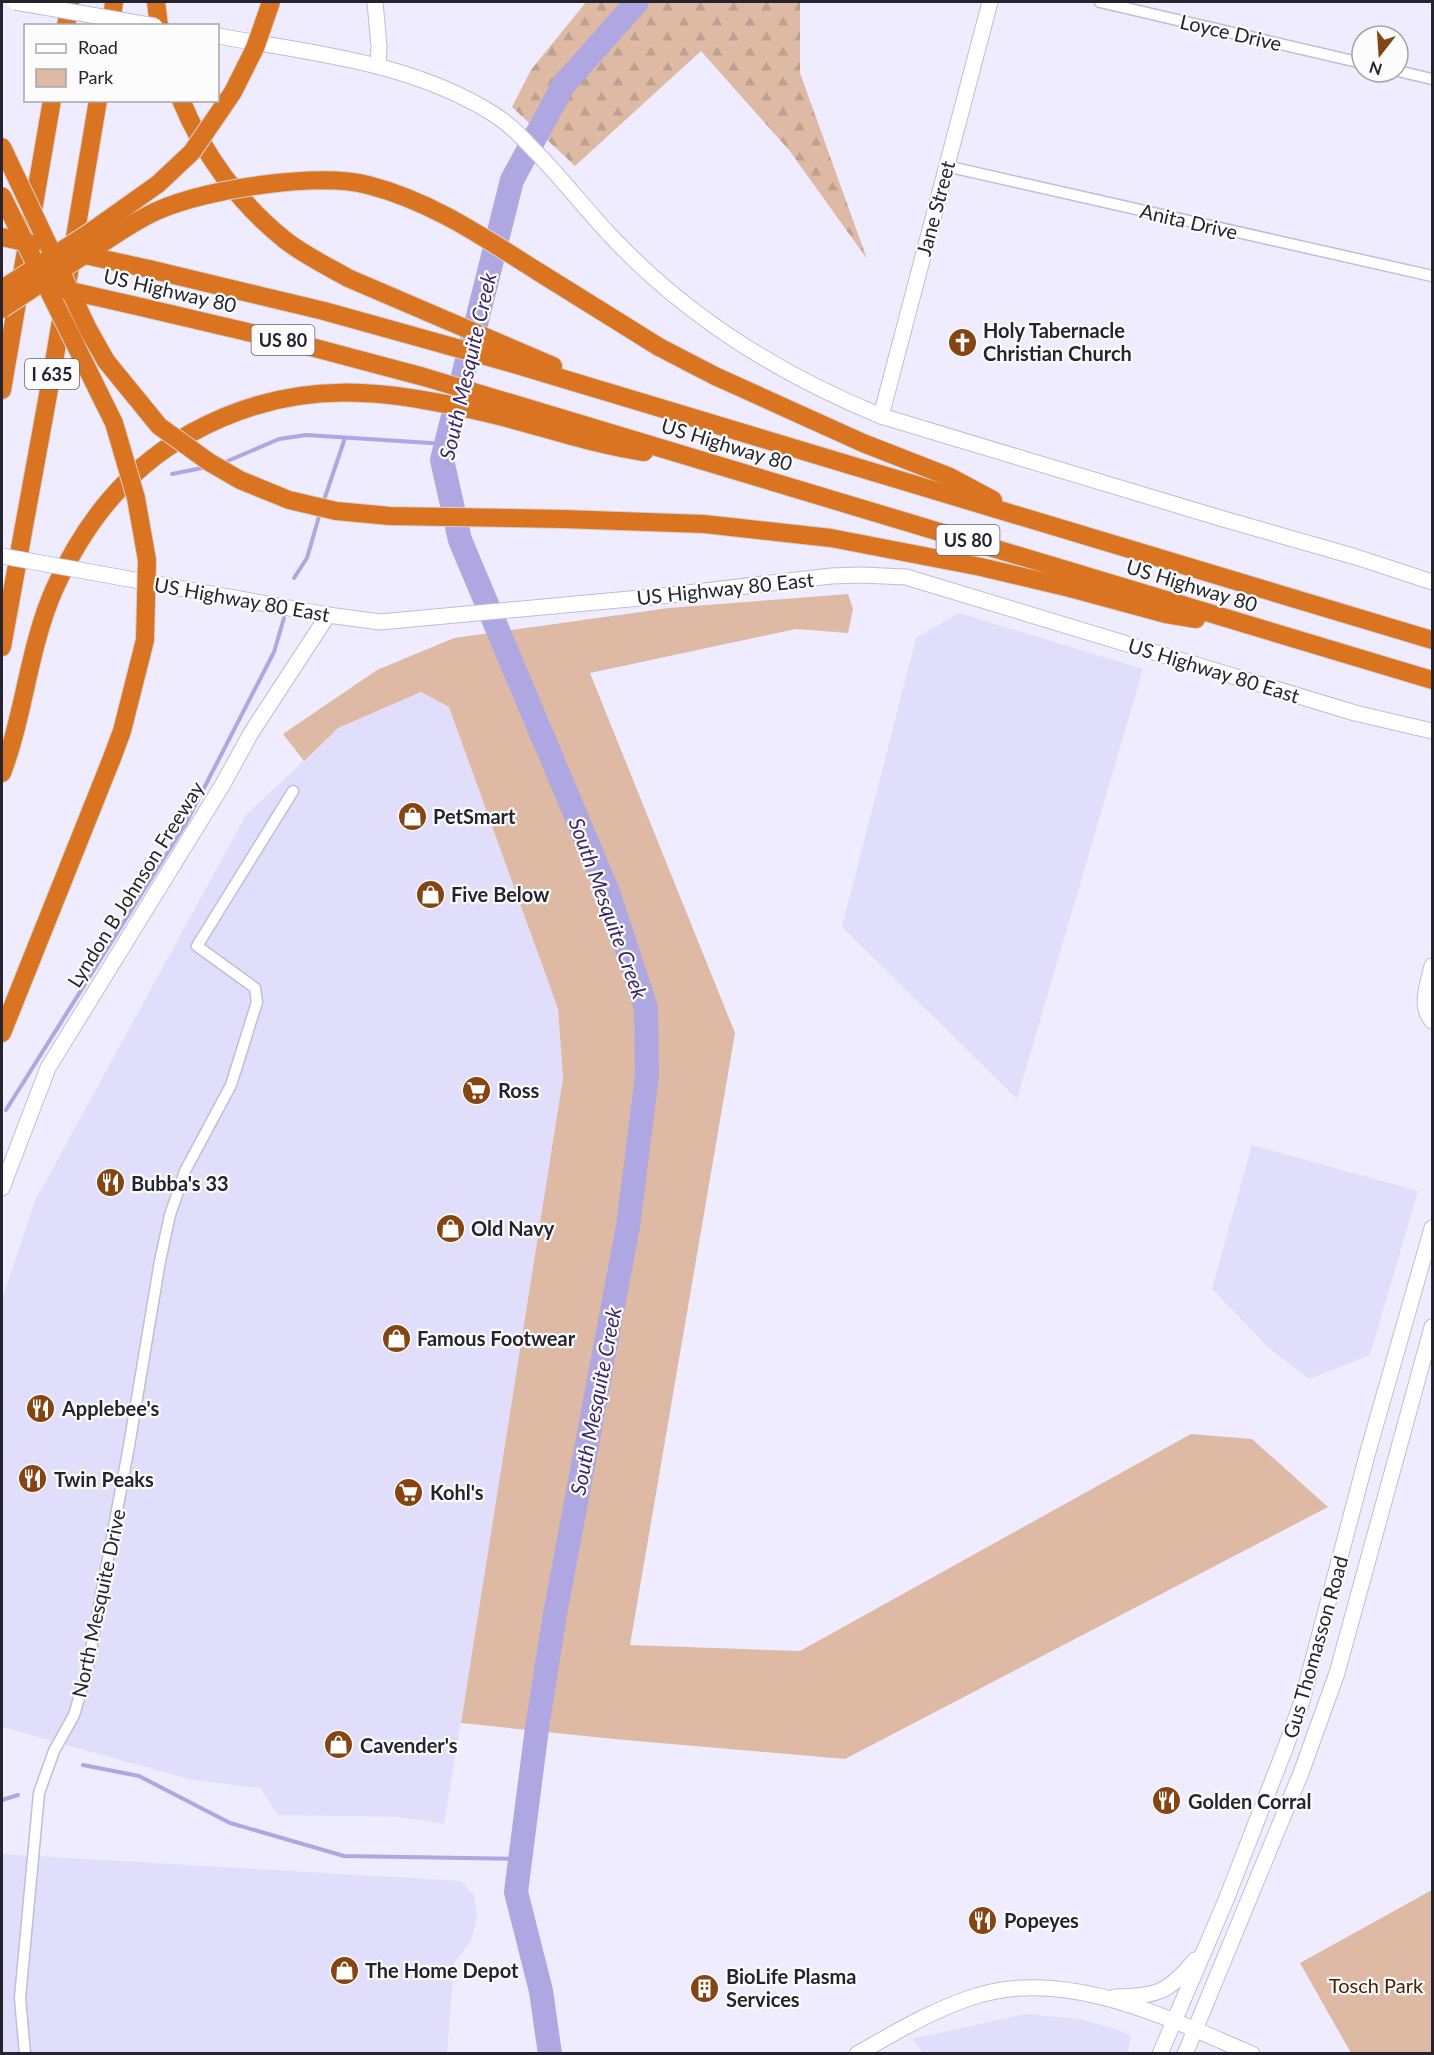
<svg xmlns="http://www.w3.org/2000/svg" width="1434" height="2055" font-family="Lato,sans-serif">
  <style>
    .built { fill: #e1defc }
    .green { fill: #debaa4 }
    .forest { fill: url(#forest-firs) }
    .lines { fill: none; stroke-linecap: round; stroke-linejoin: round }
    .stream { stroke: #afa7e1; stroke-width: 4 }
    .river { stroke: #afa7e1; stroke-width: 24 }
    .street-casing { stroke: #c0bcda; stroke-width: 13 }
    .secondary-casing { stroke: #c0bcda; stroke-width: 17 }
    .highway-casing { stroke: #d3d3d5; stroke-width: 20 }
    .street { stroke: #fff; stroke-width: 10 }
    .secondary { stroke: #fff; stroke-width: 15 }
    .highway { stroke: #db7420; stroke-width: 18 }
    .secondary-bridge-casing { stroke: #c0bcda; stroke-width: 17; stroke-linecap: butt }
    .highway-bridge-casing { stroke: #d3d3d5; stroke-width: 20; stroke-linecap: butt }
    .secondary-bridge { stroke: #fff; stroke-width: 15 }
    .highway-bridge { stroke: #db7420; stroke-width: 18 }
    .labels { text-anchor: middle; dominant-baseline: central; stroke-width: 4.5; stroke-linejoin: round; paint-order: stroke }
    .shield { fill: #fcfcfc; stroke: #66646c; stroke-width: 1.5 }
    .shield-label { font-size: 18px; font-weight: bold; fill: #25232e }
    .street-label { font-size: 20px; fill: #25232e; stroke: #fcfcfc }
    .poi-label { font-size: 20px; font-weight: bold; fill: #25232e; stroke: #fcfcfc; text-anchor: start }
    .park-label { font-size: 20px; fill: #462104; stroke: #fcfcfc }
    .water-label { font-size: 21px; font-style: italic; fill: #39276c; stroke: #fcfcfc }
  </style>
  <defs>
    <pattern id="forest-firs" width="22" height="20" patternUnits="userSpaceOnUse" patternTransform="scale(1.5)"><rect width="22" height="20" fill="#debaa4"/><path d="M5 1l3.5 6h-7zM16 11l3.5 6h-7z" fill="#bea08e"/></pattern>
  </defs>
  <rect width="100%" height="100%" fill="#efecff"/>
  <!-- built -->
  <g class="built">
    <polygon points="959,613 1143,669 1017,1099 842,927 916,638"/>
    <polygon points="421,692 449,707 558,1009 563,1078 502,1476 444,1824 399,1817 278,1815 260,1788 192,1780 2,1727 2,1299 35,1201 246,815 338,728"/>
    <polygon points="1252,1145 1418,1191 1370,1355 1309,1379 1269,1348 1212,1289"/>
    <polygon points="2,1854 461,1881 474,1895 477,1917 471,1941 454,1963 447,2053 2,2053"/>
    <polygon points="1025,2014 1080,2019 1116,2029 1131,2036 1128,2053 923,2053 912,2039"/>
  </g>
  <!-- green -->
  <g class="green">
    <polygon points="848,594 853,609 848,633 796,629 590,673 735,1033 630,1645 800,1651 1191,1434 1252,1439 1328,1507 845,1759 614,1739 461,1723 563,1078 558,1009 449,707 421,692 338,728 304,761 283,734 377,670 454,638 669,608"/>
    <polygon points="1432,1890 1432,2053 1351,2053 1300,1963"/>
  </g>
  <!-- forest -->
  <polygon class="forest" points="586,2 800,2 800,73 867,259 789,150 701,51 575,166 512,107 531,70"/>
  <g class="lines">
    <!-- stream -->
    <g class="stream">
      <polyline points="223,463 279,439 306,435 446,444"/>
      <polyline points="172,474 207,467"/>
      <polyline points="323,503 345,438"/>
      <polyline points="294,578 307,558 320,513"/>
      <polyline points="6,1110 186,823 274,652 284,618"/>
      <polyline points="83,1765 139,1776 230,1823 344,1856 521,1859"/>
      <polyline points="2,1800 18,1795"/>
    </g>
    <!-- river -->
    <polyline class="river" points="550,2054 541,1991 516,1892 537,1728 555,1614 628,1226 647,1076 646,1008 608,892 460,540 442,460 512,180 564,84 637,2"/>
    <defs>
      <g id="street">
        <polyline points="1100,2 1362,63"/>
        <polyline points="1398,71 1432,79"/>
        <polyline points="946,166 1432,276"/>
        <polyline points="25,2054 20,1998 39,1793 54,1751 74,1715 87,1671 129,1446 160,1261 170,1215 185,1171 231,1085 257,1002 255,988 197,946 293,791"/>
      </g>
      <g id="secondary">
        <polyline points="375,2 379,46 378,66"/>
        <path d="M218 36C311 53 413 62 495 115 509 124 521 136 532 148 559 175 582 205 608 233 684 315 778 374 881 416L1220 518 1356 557 1432 582"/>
        <polyline points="881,416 990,2"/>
        <polyline points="118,577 328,615 380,622 662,596 831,576 861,575 906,577 1355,713 1432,731"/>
        <path d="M1432 966C1428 983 1419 1006 1432 1021"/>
        <polyline points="2,1188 48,1068 223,784 251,733 328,615"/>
        <path d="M1115 1997C1157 1996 1168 1993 1195 1960"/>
        <path d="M857 2054C896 2032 934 2009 976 1996 1068 1967 1169 2019 1252 2054"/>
        <polyline points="1160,2054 1226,1900 1286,1746 1302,1701 1369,1448 1432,1228"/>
        <polyline points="1185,2054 1301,1773 1337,1673 1432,1327"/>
      </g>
      <g id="highway">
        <polyline points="156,2 159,26"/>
        <polyline points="66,26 70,2"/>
        <polyline points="111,26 114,2"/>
        <path d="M181 100C203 154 239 203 285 240 304 255 327 266 348 278L553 366"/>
        <polyline points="149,269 324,311 514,364 1432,640"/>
        <polyline points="537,271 659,347 715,376 863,443 950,477 993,500"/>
        <polyline points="141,307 315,348 424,377 1432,680"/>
        <polyline points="2,390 52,100"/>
        <polyline points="563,519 704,524 831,538 981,567 1070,588 1166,614 1196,619"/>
        <polyline points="2,647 54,362 98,100"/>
        <path d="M2 773C24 716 29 646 54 590 83 525 127 468 191 433 296 375 387 389 499 416 547 428 595 445 644 452"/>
        <polyline points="2,1033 112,758"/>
      </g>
    </defs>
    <!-- street casing -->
    <use href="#street" class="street-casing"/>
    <!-- secondary casing -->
    <use href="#secondary" class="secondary-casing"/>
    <!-- highway casing -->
    <use href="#highway" class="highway-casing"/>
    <!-- street -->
    <use href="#street" class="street"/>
    <!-- secondary -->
    <use href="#secondary" class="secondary"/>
    <!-- highway -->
    <use href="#highway" class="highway"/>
    <defs>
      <g id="secondary-bridge">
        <polyline points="15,2 155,26"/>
        <polyline points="2,556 118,577"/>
      </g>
      <g id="highway-bridge">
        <polyline points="2,147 88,329 106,361 159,426 209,462 240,480 289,500 336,511 390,516 563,519"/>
        <polyline points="2,196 114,423 136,498 147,560 145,640 122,731 112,758"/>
        <polyline points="2,237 33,244"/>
        <polyline points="80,254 149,269"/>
        <polyline points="2,289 89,233 158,184 192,152 233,92 255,48 271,2"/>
        <polyline points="62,289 141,307"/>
        <path d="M2 309C33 288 65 268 96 247 116 235 137 219 159 210 207 189 317 172 368 185 431 201 483 237 537 271"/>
      </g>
    </defs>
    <!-- secondary-bridge casing -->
    <use href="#secondary-bridge" class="secondary-bridge-casing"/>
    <!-- highway-bridge casing -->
    <use href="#highway-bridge" class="highway-bridge-casing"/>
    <!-- secondary-bridge -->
    <use href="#secondary-bridge" class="secondary-bridge"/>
    <!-- highway-bridge -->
    <use href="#highway-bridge" class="highway-bridge"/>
  </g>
  <!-- icons -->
  <defs>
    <symbol id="church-disc" viewBox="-11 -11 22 22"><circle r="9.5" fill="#864510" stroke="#fcfcfc"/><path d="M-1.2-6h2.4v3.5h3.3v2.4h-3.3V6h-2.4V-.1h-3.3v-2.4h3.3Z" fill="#fff"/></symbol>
    <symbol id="shop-disc" viewBox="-11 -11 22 22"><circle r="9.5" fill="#864510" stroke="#fcfcfc"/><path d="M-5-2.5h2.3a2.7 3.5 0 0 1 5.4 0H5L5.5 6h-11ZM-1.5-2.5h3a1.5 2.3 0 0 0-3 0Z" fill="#fff"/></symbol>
    <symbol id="supermarket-disc" viewBox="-11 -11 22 22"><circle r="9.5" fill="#864510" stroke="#fcfcfc"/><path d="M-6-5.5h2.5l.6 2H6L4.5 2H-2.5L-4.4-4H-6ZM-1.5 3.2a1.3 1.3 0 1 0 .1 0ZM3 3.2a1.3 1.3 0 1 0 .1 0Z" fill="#fff"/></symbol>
    <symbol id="restaurant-disc" viewBox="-11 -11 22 22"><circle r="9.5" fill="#864510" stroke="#fcfcfc"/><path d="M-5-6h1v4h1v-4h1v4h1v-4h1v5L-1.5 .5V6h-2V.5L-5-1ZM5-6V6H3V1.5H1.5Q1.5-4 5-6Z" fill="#fff"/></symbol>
    <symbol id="building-disc" viewBox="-11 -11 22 22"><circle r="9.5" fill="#864510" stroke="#fcfcfc"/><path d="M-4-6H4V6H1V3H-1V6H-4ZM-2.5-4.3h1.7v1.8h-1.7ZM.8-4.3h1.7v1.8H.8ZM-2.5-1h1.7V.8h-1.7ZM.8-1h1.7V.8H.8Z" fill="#fff"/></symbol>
  </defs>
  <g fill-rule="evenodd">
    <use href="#church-disc" x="946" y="326" width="33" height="33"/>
    <use href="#shop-disc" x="396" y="800" width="33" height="33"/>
    <use href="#shop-disc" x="414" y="878" width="33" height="33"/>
    <use href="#supermarket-disc" x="460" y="1074" width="33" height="33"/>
    <use href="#restaurant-disc" x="94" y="1166" width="33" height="33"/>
    <use href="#shop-disc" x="434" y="1212" width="33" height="33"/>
    <use href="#shop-disc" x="380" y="1322" width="33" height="33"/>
    <use href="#restaurant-disc" x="24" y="1392" width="33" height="33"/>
    <use href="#restaurant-disc" x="16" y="1462" width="33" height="33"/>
    <use href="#supermarket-disc" x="392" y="1476" width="33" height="33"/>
    <use href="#shop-disc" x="322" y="1728" width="33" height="33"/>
    <use href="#restaurant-disc" x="1150" y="1784" width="33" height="33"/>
    <use href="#restaurant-disc" x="966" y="1904" width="33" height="33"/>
    <use href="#shop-disc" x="328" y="1954" width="33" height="33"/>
    <use href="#building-disc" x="688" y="1972" width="33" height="33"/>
  </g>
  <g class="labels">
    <!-- shield labels -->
    <g class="shield">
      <rect x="251.5" y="325" width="63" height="30" rx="4.5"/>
      <rect x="25" y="359" width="54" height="30" rx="4.5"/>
      <rect x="936.5" y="525" width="63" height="30" rx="4.5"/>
    </g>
    <g class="shield-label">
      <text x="283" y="340">US 80</text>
      <text x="52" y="374">I 635</text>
      <text x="968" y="540">US 80</text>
    </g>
    <!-- street labels -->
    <g class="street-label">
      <text transform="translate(1231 32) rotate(13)">Loyce Drive</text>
      <text transform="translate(935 208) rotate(-75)">Jane Street</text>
      <text transform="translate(1189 221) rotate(13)">Anita Drive</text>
      <text transform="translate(170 290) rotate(13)">US Highway 80</text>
      <text transform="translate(727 444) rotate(17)">US Highway 80</text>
      <text transform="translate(1192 585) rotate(17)">US Highway 80</text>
      <text transform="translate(725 588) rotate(-6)">US Highway 80 East</text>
      <text transform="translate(242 599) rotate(10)">US Highway 80 East</text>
      <text transform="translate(1214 670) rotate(17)">US Highway 80 East</text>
      <text transform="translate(135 884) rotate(-58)">Lyndon B Johnson Freeway</text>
      <text transform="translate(98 1603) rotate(-78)">North Mesquite Drive</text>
      <text transform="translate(1315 1647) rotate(-74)">Gus Thomasson Road</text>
    </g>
    <!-- poi labels -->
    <g class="poi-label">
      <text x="983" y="330">Holy Tabernacle<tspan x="983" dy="23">Christian Church</tspan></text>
      <text x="433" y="816">PetSmart</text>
      <text x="451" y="894">Five Below</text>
      <text x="498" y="1090">Ross</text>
      <text x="131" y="1183">Bubba's 33</text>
      <text x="471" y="1228">Old Navy</text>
      <text x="417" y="1338">Famous Footwear</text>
      <text x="62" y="1408">Applebee's</text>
      <text x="54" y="1479">Twin Peaks</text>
      <text x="430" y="1492">Kohl's</text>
      <text x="360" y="1745">Cavender's</text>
      <text x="1188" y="1801">Golden Corral</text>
      <text x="1004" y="1920">Popeyes</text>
      <text x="365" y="1970">The Home Depot</text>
      <text x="726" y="1976">BioLife Plasma<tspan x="726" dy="23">Services</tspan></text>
    </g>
    <!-- park labels -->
    <g class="park-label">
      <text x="1376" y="1985">Tosch Park</text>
    </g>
    <!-- water labels -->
    <g class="water-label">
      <text transform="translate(467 366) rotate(-77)">South Mesquite Creek</text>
      <text transform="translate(609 908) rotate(70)">South Mesquite Creek</text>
      <text transform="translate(595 1401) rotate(-79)">South Mesquite Creek</text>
    </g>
  </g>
  <!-- border -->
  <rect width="1434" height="2055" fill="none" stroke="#25232e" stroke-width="6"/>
  <!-- legend -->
  <rect x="24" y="24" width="195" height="78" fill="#fcfcfc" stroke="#a6a5aa" stroke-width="1.5"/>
  <rect x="36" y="44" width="30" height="9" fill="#ffffff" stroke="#a6a5aa" stroke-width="1.5"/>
  <text x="78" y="54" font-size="18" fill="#25232e">Road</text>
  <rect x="36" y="69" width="30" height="18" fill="#debaa4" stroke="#a6a5aa" stroke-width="1.5"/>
  <text x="78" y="84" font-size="18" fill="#25232e">Park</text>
  <!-- north arrow -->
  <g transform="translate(1380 54) rotate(197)"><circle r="28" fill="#fcfcfc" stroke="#a6a5aa" stroke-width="1.5"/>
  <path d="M0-4.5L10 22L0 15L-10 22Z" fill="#864510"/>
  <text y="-9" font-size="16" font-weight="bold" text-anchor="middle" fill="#25232e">N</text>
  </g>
</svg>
